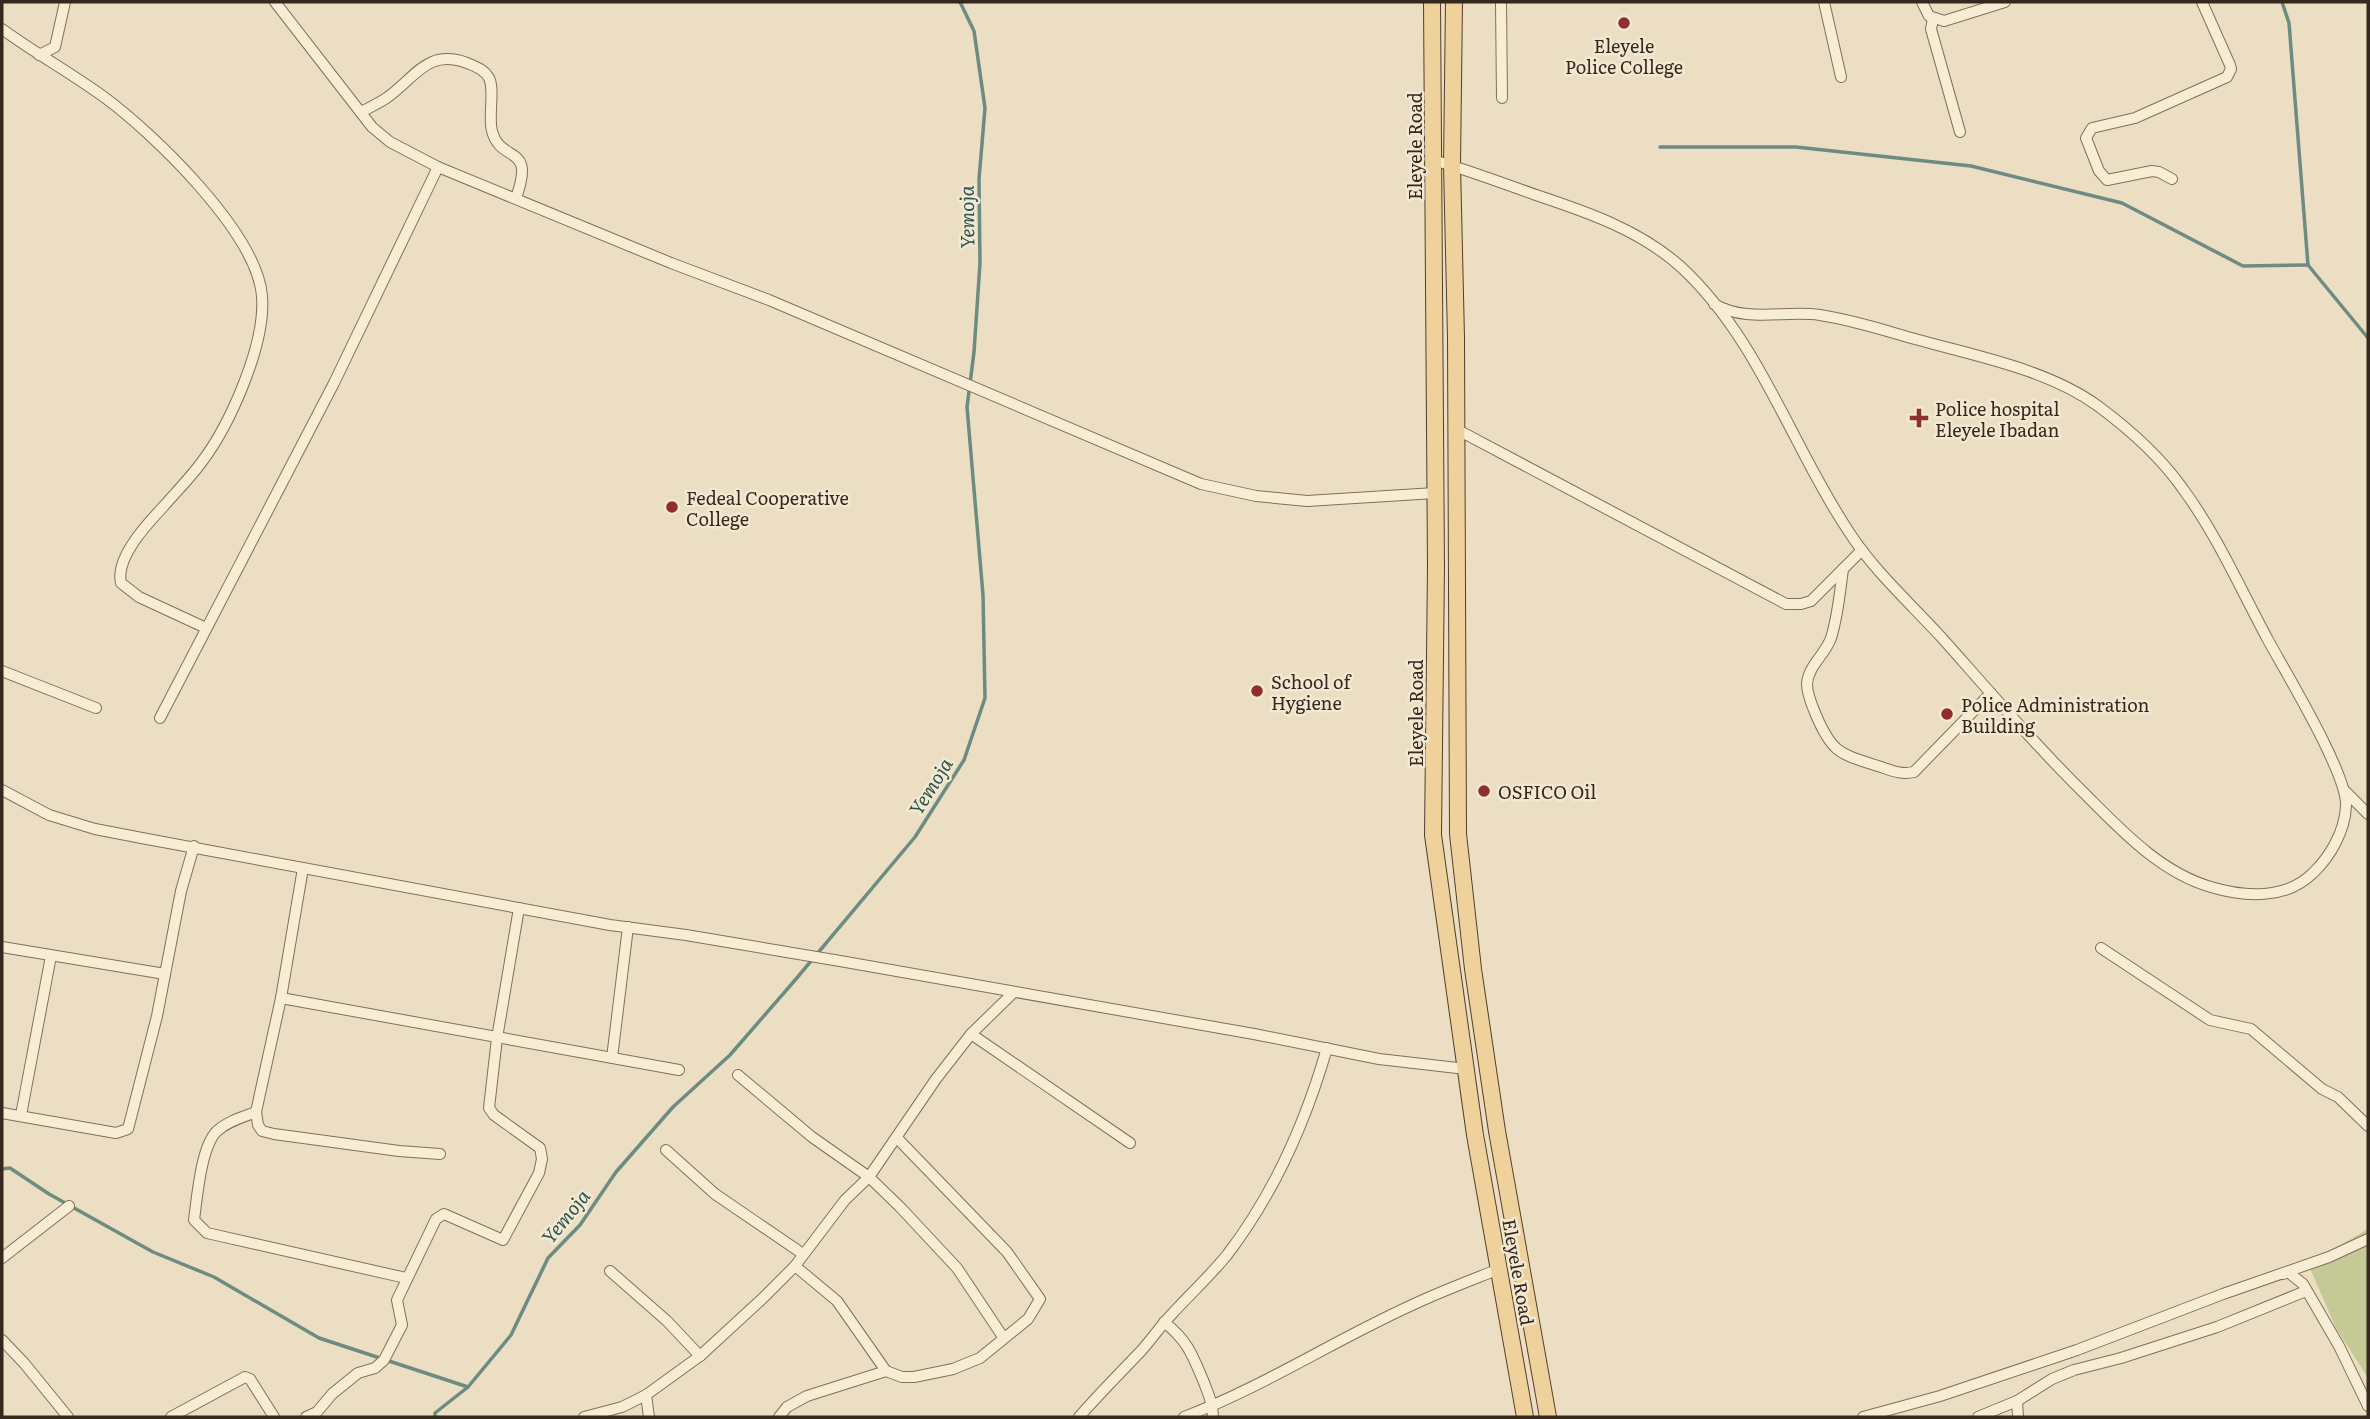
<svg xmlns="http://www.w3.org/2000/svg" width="2370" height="1419" font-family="Literata,serif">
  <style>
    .green { fill: #c5c996 }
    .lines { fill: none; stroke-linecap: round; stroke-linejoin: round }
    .stream { stroke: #6c8c83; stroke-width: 3.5 }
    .minor-casing { stroke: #846f5a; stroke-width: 12 }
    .primary-casing { stroke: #523e2e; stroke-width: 18 }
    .minor { stroke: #f7ecd4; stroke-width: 10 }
    .primary { stroke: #eed19b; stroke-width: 16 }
    .poi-dot { fill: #902d30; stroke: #f3e8d1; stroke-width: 2.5 }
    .labels { text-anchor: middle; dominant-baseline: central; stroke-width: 5; stroke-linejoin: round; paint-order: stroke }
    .poi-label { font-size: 18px; fill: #35281d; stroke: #f3e8d1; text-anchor: start }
    .street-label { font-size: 18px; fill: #35281d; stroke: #f3e8d1 }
    .water-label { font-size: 19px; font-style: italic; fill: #2d5450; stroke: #f3e8d1 }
  </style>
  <rect width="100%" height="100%" fill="#ecdec2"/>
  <!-- green -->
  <polygon class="green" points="2368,1229 2368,1378 2336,1328 2308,1264"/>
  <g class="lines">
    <!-- stream -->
    <g class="stream">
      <polyline points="2282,2 2289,23 2308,265"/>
      <polyline points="1660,147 1796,147 1971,166 2122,203 2243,266 2308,265"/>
      <polyline points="2308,265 2368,338"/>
      <polyline points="2,1169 10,1168 49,1194 153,1252 214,1277 319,1338 468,1387"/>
      <polyline points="435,1417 435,1413 468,1387 511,1335 548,1258 580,1225 616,1172 673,1107 730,1055 796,979 915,837 964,760 985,698 983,595 967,407 974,352 980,263 979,179 985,108 974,31 960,2"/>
    </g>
    <defs>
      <g id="minor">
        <polyline points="275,2 372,127 390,142 438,167 671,263 769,300 1201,484 1256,496 1307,501 1435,493"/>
        <polyline points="1501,2 1502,98"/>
        <polyline points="1824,2 1841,77"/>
        <polyline points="1922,2 1929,16 1944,21 2005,2"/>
        <polyline points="1933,19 1931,29 1960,132"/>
        <path d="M2 29C35 53 71 73 104 97 153 133 257 233 262 296 266 344 230 425 201 463 190 478 176 492 163 507 147 524 115 558 121 583L139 597 206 628"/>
        <polyline points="39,55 55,47 65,2"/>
        <path d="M361 112C369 108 377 104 385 99 415 79 426 48 467 63 476 67 484 69 489 78 495 90 488 116 492 131 501 165 536 142 516 198"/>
        <path d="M1433 160C1468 170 1502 183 1536 195 1587 212 1640 230 1681 267 1759 339 1791 445 1849 532 1874 571 1911 604 1942 638 1990 692 2037 747 2089 798 2124 833 2162 873 2211 887 2244 897 2286 900 2313 873 2330 857 2345 831 2346 806 2348 775 2286 673 2268 640 2241 590 2217 535 2183 489 2160 456 2129 429 2098 406 2047 369 1975 356 1915 339 1883 330 1853 320 1820 315 1784 310 1747 323 1714 304"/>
        <polyline points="2172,179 2159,172 2152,171 2107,180 2099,171 2086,138 2092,128 2135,118 2227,77 2231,69 2230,65 2202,2"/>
        <polyline points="1456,429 1786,604 1801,604 1811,601 1862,550"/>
        <path d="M1843 569C1840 591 1838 616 1831 638 1825 655 1808 666 1807 684 1807 695 1812 705 1816 715 1832 753 1840 754 1878 766 1891 770 1900 775 1914 772L1991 693"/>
        <polyline points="2,671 96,708"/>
        <polyline points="160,718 334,383 438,167"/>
        <polyline points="2,790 49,815 95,829 147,839 610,925 686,935 840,961 1254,1034 1379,1059 1466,1069"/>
        <polyline points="2345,791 2368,814"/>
        <polyline points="303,868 281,998 256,1112 258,1125 262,1131 274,1134 399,1151 440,1154"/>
        <polyline points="2,947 165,974"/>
        <polyline points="2101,948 2210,1020 2251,1029 2322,1089 2338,1097 2368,1126"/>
        <polyline points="281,998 679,1070"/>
        <polyline points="971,1034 1130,1143"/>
        <polyline points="612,1058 628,927"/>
        <polyline points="738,1075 812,1137 869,1177 900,1207 957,1268 1003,1337"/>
        <path d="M256 1112C243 1117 228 1121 217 1131 201 1146 197 1198 194 1220L207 1233 406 1278"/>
        <polyline points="2,1113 116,1133 128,1129 157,1016 181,891 194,846"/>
        <polyline points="21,1115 51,956"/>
        <polyline points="666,1150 715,1194 803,1254"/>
        <polyline points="2,1258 69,1206"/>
        <polyline points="795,1266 837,1301 886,1371"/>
        <polyline points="610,1271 667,1321 700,1356"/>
        <polyline points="2283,1274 2288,1272 2303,1284 2339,1346 2368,1406"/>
        <path d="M1164 1322C1187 1340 1192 1354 1203 1380 1208 1393 1213 1404 1213 1417"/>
        <polyline points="2,1340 24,1363 68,1417"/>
        <polyline points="646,1395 649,1417"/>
        <polyline points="2017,1401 2018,1417"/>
        <polyline points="171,1417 245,1377 250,1379 274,1417"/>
        <polyline points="306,1417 317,1412 332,1394 358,1373 375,1368 384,1360 402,1325 397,1300 436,1219 444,1214 503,1240 539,1173 542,1159 540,1148 494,1115 489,1108 497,1038 519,908"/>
        <polyline points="584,1417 622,1407 646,1395 700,1356 762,1299 795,1266 845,1200 869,1177 936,1079 971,1034 1013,993"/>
        <polyline points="779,1417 787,1407 807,1396 886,1371 902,1377 914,1377 953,1369 980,1358 1028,1319 1040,1299 1007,1252 897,1138"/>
        <path d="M1079 1417C1099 1394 1120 1373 1141 1351 1152 1339 1161 1325 1172 1314 1190 1294 1210 1276 1227 1255 1273 1195 1306 1121 1327 1048"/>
        <path d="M1184 1417C1263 1387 1333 1341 1410 1306 1439 1292 1469 1281 1499 1269"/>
        <polyline points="1863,1417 1940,1396 2077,1350 2223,1294 2329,1257 2368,1239"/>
        <polyline points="1978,1417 2017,1401 2052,1379 2074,1370 2121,1358 2217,1327 2306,1291"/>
      </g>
      <g id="primary">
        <polyline points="1432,2 1436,567 1433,835 1475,1135 1525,1417"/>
        <polyline points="1454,2 1452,165 1456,338 1458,834 1473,969 1497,1131 1548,1417"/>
      </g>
    </defs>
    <!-- minor casing -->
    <use href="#minor" class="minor-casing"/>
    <!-- primary casing -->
    <use href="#primary" class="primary-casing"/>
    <!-- minor -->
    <use href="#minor" class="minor"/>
    <!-- primary -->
    <use href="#primary" class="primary"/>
  </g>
  <!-- markers -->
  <g class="poi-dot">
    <circle cx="1624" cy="23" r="7"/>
    <path d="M1915.5 407.5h7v7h7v7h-7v7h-7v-7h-7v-7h7z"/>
    <circle cx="672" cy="507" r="7"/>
    <circle cx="1257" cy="691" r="7"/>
    <circle cx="1947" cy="714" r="7"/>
    <circle cx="1484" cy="791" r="7"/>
  </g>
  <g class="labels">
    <!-- poi labels -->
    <g class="poi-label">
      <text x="1624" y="45" text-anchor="middle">Eleyele<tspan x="1624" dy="21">Police College</tspan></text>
      <text x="1935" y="408">Police hospital<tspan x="1935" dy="21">Eleyele Ibadan</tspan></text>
      <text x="686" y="497">Fedeal Cooperative<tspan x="686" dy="21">College</tspan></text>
      <text x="1271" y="681">School of<tspan x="1271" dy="21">Hygiene</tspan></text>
      <text x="1961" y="704">Police Administration<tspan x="1961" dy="21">Building</tspan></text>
      <text x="1498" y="791">OSFICO Oil</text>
    </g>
    <!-- street labels -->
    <g class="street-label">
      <text transform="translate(1414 146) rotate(-90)">Eleyele Road</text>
      <text transform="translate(1415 713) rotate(-90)">Eleyele Road</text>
      <text transform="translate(1519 1272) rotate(80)">Eleyele Road</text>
    </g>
    <!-- water labels -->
    <g class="water-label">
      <text transform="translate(966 217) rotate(-91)">Yemoja</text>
      <text transform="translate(930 786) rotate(-58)">Yemoja</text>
      <text transform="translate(565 1216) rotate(-51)">Yemoja</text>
    </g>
  </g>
  <!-- border -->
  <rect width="2370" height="1419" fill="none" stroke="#35281d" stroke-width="7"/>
</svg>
